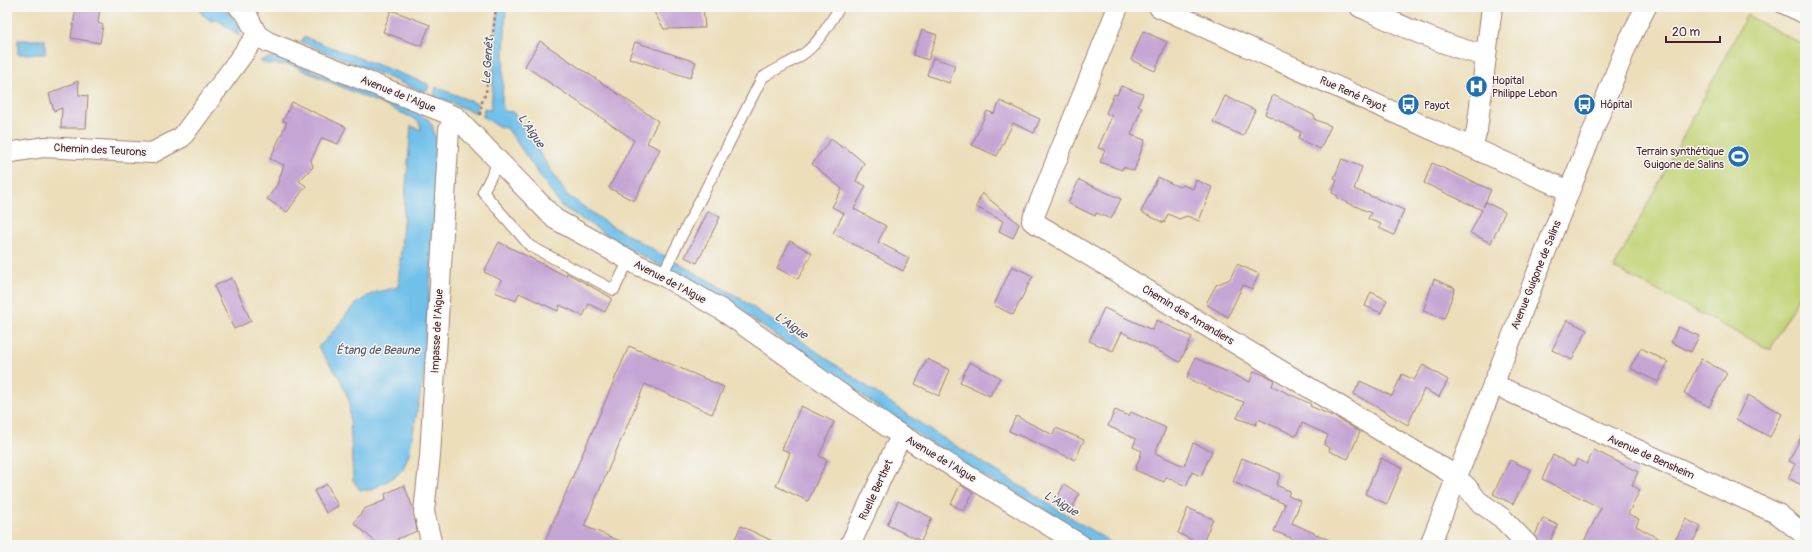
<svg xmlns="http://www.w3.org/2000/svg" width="1812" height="552" font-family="Pangolin,sans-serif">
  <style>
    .green { fill: #c2d376; stroke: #867950 }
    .water { fill: #6fc0ea; stroke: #5c708a }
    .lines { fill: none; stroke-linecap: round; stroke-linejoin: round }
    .stream { stroke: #6fc0ea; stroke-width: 5.5 }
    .building { fill: #c5a5d4 }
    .service-casing { stroke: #9b7e72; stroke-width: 12 }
    .minor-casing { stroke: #9b7e72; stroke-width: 22 }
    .path { stroke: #9b7e72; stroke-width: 2.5; stroke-dasharray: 3 3; stroke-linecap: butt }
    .service { stroke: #fff; stroke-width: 10 }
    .minor { stroke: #fff; stroke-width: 20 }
    .labels { text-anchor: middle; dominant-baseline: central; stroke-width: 3; stroke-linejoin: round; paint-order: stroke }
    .poi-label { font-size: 11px; fill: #4a1f2b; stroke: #f6f6f2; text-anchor: start }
    .street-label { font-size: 11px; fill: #4a1f2b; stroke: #f6f6f2 }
    .water-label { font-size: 12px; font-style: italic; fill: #554f64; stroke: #f6f6f2 }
  </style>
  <rect width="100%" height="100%" fill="#f6f6f2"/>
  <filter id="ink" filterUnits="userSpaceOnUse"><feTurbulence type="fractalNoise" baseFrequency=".025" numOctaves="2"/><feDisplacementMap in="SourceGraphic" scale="8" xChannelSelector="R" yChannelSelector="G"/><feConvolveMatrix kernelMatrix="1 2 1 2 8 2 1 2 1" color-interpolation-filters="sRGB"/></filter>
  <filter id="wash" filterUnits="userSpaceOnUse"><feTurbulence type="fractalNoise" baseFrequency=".012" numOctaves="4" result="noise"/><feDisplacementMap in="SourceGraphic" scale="16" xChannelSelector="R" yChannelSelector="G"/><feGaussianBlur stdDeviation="0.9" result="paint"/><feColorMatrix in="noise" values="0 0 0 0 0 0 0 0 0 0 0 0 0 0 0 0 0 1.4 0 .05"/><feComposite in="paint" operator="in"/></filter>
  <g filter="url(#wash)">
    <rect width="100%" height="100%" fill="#ecdeba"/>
    <!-- green -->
    <polygon class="green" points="1747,15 1805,46 1805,284 1770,350 1614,268"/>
    <!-- water -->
    <g class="water">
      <polygon points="198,7 224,7 239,26 239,36 218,20 211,21 202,14"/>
      <polygon points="498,7 506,7 502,102 504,111 513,112 567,195 608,224 738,297 924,426 1115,545 1095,545 923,438 736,308 628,248 561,206 507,128 500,127 483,117 484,108 491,110"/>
      <polygon points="304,37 428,84 428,89 424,92 301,42"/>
      <rect x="18" y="40" width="27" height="14"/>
      <path d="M271 57H280L428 119 433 127 434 136 441 139 423 379 409 454 403 469 396 476 371 490H360L353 480 349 400 340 379 318 347C337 332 346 307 368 296 376 291 388 290 398 287L411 126 421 130C421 120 412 118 404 114L291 65 268 64 260 61Z"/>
      <polygon points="436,87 478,104 476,113 434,96"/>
    </g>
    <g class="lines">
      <!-- stream -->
      <polyline class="stream" points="350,86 419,115 424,122"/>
    </g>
    <g id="blocks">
      <!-- building -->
      <g class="building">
        <polygon points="76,7 100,7 98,23 103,25 100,43 71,38"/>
        <polygon points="651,7 703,7 705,28 664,29"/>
        <polygon points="391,10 430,25 421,46 383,32"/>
        <polygon points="922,30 937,35 928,60 913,55"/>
        <polygon points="1143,31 1167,42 1155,71 1131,60"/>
        <polygon points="540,41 658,121 647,143 660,149 634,201 609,188 634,140 525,66"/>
        <polygon points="635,42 696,62 690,78 629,58"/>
        <polygon points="933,58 955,65 949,83 927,75"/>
        <polygon points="78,81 79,95 88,96 86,128 61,128 62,108 54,111 49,94"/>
        <polygon points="1121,86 1143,94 1138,105 1142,107 1131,135 1145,140 1134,171 1123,167 1122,170 1100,162 1105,150 1098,148 1112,116 1106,113 1114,94 1117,95"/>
        <polygon points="1273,95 1315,116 1314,119 1331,126 1320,149 1298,139 1301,132 1265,114"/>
        <polygon points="1225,96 1255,110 1243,136 1213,122"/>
        <polygon points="1000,101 1040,119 1034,133 1013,123 997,156 972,145 987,111 994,114"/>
        <polygon points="292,102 346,127 338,144 322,138 311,160 313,167 299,181 306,186 287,212 267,199 277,185 284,165 270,159 287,122 283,121"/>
        <polygon points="831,139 843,148 844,146 864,163 856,181 866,186 854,209 886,226 878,242 909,258 903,271 833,233 844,213 832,207 842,189 812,164"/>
        <polygon points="1342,159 1362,167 1354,189 1404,210 1394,235 1379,228 1381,224 1368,219 1371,213 1337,198 1338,196 1332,193 1337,180 1334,178"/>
        <polygon points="1432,163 1491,190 1483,207 1486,202 1505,212 1491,243 1470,233 1482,210 1424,183"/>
        <polygon points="1158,177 1179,187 1183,185 1193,189 1196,180 1212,187 1199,221 1187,216 1179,219 1168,214 1164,223 1141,212"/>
        <polygon points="1079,180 1121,199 1111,219 1096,213 1095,216 1068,203"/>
        <polygon points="982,193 1019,224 1013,238 999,231 1003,221 976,207"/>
        <polygon points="708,211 720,217 697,263 685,257"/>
        <polygon points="790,241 812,253 798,279 777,268"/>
        <polygon points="499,242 566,276 567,273 612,298 605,312 589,304 583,316 560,305 558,311 519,293 516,301 495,292 501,280 484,272"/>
        <polygon points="1237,264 1259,274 1252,289 1243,285 1228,317 1206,304 1216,285 1230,279"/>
        <polygon points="1012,266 1033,276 1013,315 994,305"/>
        <polygon points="232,278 251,321 234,329 214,286"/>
        <polygon points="1434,279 1455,288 1444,319 1423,311"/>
        <polygon points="1371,292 1387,300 1381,313 1365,306"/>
        <polygon points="1104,308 1152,330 1157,320 1192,337 1180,362 1122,332 1113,351 1089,341"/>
        <polygon points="1567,320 1587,330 1572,360 1552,350"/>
        <polygon points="1678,327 1699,336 1691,352 1671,342"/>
        <polygon points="629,346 724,387 712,414 645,384 584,526 630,545 555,545 545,541"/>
        <polygon points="1641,348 1668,362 1658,382 1630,368"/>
        <polygon points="1195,358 1250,382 1254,371 1269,377 1274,380 1272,386 1311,404 1310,406 1337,418 1360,432 1348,459 1329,451 1330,448 1324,445 1328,435 1302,423 1296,436 1258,419 1256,425 1237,418 1244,402 1226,396 1187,378"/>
        <polygon points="927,359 950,370 939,396 915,384"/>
        <polygon points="1701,359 1727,373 1709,407 1684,393"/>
        <polygon points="969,362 1000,377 990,396 960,382"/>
        <polygon points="1423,365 1448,380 1439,397 1424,389 1408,425 1354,394 1360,381 1392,396 1402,374 1414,380"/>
        <polygon points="1748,395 1782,414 1770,437 1736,419"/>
        <polygon points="801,406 834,422 819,456 827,460 808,501 776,486 790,453 782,449"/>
        <polygon points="1115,410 1129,416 1131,412 1166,428 1155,453 1184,466 1193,443 1212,451 1201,476 1192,472 1186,486 1166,477 1164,482 1135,470 1142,451 1133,447 1136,439 1108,426"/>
        <polygon points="1016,416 1053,435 1056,428 1084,440 1075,460 1009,431"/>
        <polygon points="1805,429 1805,487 1788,478 1795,464 1789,461"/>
        <polygon points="1594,450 1638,472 1632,485 1640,490 1628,514 1639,519 1636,526 1670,545 1582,545 1601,508 1542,479 1553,455 1574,466 1577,459 1587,464"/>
        <polygon points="1242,458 1281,474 1276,485 1290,491 1288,496 1301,501 1292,523 1336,543 1335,545 1308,545 1274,531 1285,504 1233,482"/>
        <polygon points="1381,458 1402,468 1387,504 1365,494"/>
        <polygon points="1510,460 1531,470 1513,504 1493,494"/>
        <polygon points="327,484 338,506 326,513 314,491"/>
        <polygon points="1064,484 1079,494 1071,512 1055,503"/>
        <polygon points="404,485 413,508 417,531 397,539 403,545 379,545 354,523 364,509 386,500 385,494"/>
        <polygon points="960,485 973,492 964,511 951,504"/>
        <polygon points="898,501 932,518 921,541 887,525"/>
        <polygon points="1188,508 1213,519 1202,545 1178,533"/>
        <polygon points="1543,518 1558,525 1548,545 1539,545 1535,535"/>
        <polygon points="1686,519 1701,527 1691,545 1683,545 1675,541"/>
        <polygon points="741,526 781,545 732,545"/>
      </g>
    </g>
  </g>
  <g filter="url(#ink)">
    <use href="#blocks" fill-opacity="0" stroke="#9b7e72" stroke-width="1"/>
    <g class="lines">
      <defs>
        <g id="service">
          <polyline points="1780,7 1805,19"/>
          <polyline points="499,161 483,192 530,246 614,290 629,260"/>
          <path d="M662 275 762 78C776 68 792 63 806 52 820 41 830 22 840 7"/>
        </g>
        <g id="minor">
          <polyline points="239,7 247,15 257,35 268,42 456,117 555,219 640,266 662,275 722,310 888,427 1081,545"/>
          <polyline points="1118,7 1032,221 1446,470 1466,486 1478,501 1502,518 1528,545"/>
          <polyline points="1159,7 1569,191"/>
          <path d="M1360 7C1402 26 1442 45 1486 56"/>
          <polyline points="1472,147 1477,130 1492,7"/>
          <polyline points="7,153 44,147 152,153 182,137 257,35"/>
          <polyline points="1493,384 1778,514 1805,535"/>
          <polyline points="432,545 424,512 430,456 449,129 456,117"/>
          <polyline points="850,545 895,448 902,436"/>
          <polyline points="1430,545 1628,42 1646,7"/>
        </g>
      </defs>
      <!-- service casing -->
      <use href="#service" class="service-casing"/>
      <!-- minor casing -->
      <use href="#minor" class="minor-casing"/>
      <!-- path -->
      <polyline class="path" points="480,115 482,102 486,93 496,7"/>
      <!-- service -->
      <use href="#service" class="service"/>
      <!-- minor -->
      <use href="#minor" class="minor"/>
    </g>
  </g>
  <!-- icons -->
  <defs>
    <symbol id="hospital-disc" viewBox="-11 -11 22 22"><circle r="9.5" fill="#1f6fb2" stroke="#f6f6f2"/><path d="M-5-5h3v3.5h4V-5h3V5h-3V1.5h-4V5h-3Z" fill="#fff"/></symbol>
    <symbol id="bus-disc" viewBox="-11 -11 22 22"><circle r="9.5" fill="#1f6fb2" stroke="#f6f6f2"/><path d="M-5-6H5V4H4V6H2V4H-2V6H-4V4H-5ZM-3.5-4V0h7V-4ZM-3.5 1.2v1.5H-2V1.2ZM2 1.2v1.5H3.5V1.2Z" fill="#fff"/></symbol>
    <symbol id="stadium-disc" viewBox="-11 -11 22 22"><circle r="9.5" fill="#1f6fb2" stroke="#f6f6f2"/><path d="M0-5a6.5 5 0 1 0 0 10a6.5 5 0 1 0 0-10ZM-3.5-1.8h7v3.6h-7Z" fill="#fff"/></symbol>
  </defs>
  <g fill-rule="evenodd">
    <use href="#hospital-disc" x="1464" y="74" width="25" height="25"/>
    <use href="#bus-disc" x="1572" y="92" width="25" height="25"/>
    <use href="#bus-disc" x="1396" y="92" width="25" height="25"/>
    <use href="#stadium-disc" x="1726" y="144" width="25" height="25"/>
  </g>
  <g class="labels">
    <!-- poi labels -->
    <g class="poi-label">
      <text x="1492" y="80">Hopital<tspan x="1492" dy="13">Philippe Lebon</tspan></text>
      <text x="1600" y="104">Hôpital</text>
      <text x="1424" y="105">Payot</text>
      <text x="1724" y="151" text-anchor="end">Terrain synthétique<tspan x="1724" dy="13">Guigone de Salins</tspan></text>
    </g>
    <!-- street labels -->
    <g class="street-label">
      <text transform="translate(398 94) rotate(22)">Avenue de l'Aigue</text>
      <text transform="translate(1353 94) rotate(24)">Rue René Payot</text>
      <text transform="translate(100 150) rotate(3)">Chemin des Teurons</text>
      <text transform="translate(1536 275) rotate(-68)">Avenue Guigone de Salins</text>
      <text transform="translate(670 282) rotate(28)">Avenue de l'Aigue</text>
      <text transform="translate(1188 315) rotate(31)">Chemin des Amandiers</text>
      <text transform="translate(437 331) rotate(-87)">Impasse de l'Aigue</text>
      <text transform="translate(1651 457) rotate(24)">Avenue de Bensheim</text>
      <text transform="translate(941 459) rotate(31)">Avenue de l'Aigue</text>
      <text transform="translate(876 490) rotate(-65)">Ruelle Berthet</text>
    </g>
    <!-- water labels -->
    <g class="water-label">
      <text transform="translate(488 61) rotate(-86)">Le Genêt</text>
      <text transform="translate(531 131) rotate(56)">L'Aigue</text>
      <text transform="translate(791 326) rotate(35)">L'Aigue</text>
      <text x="378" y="350">Étang de Beaune</text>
      <text transform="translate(1061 504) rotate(31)">L'Aigue</text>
    </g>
  </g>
  <!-- margin -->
  <rect width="1812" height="552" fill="none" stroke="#f6f6f2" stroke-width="24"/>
  <!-- scale -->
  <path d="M1666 36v6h54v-6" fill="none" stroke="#4a1f2b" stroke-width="2"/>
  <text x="1672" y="36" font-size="12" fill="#4a1f2b" stroke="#f6f6f2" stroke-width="3" paint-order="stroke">20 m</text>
</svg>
